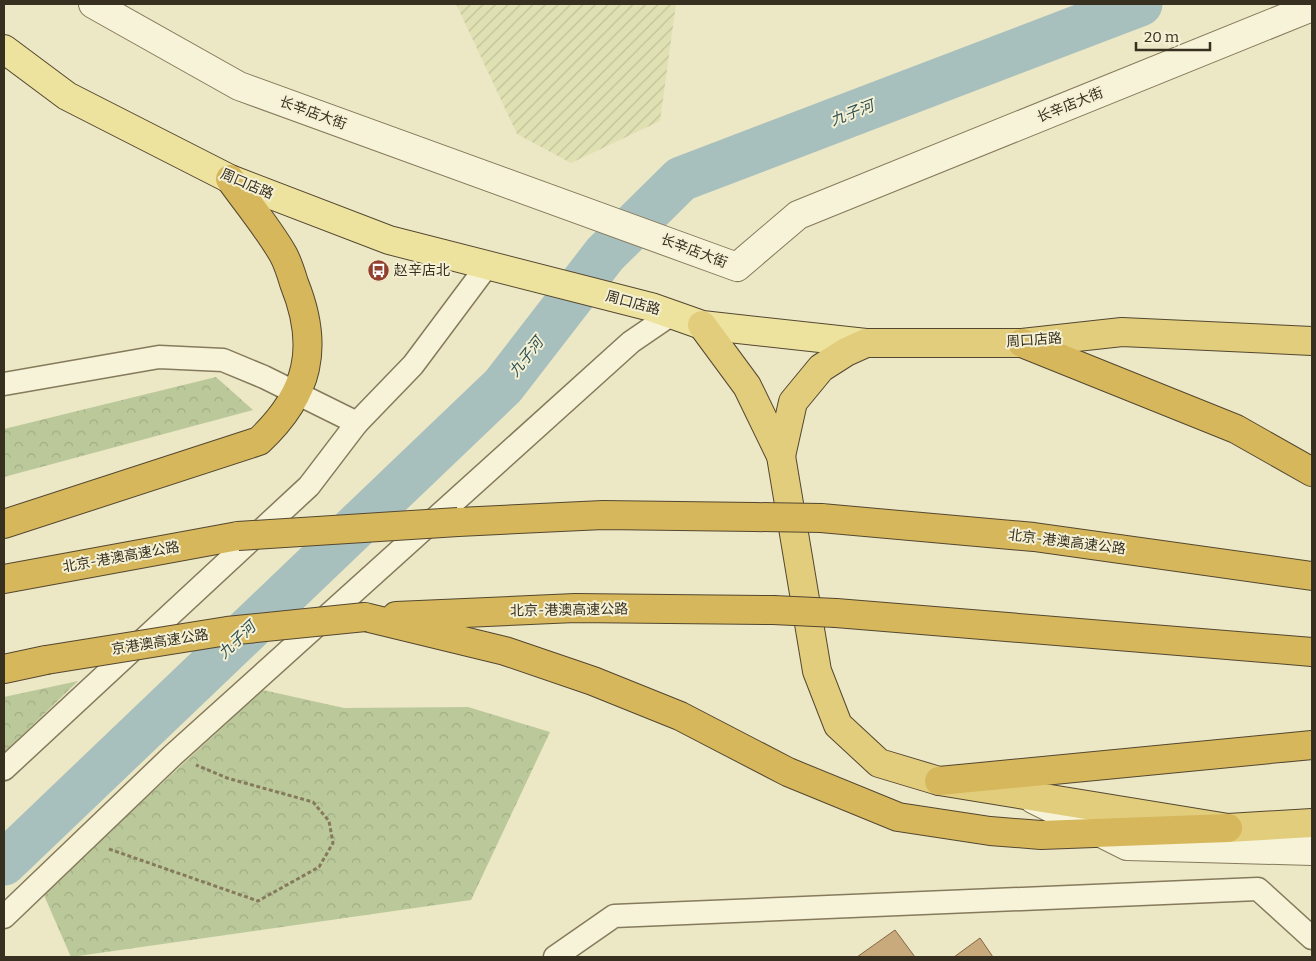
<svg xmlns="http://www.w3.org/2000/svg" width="1316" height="961" font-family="Bitter,'Noto Sans SC',serif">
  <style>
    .farmland { fill: url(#farmland-furrows) }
    .forest { fill: url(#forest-crowns) }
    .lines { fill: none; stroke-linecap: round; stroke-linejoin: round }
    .river { stroke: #a7bfbd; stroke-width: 45 }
    .building { fill: #c8aa7d; stroke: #846943 }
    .minor-casing { stroke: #867a5c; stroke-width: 25 }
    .tertiary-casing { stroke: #867a5c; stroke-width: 30 }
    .primary-casing { stroke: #544730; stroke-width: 30 }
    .trunk-casing { stroke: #544730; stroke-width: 30 }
    .motorway-casing { stroke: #544730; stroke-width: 30 }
    .path { stroke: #867a5c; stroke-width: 3; stroke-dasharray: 4 2.5; stroke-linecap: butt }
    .minor { stroke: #f7f3d8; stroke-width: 22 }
    .tertiary { stroke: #f7f3d8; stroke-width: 28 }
    .primary { stroke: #ede39f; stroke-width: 28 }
    .trunk { stroke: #e2cd7d; stroke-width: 28 }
    .motorway { stroke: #d6b75b; stroke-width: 28 }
    .motorway-bridge-casing { stroke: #544730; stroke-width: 30; stroke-linecap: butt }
    .motorway-bridge { stroke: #d6b75b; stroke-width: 28 }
    .labels { text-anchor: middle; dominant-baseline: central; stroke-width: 4; stroke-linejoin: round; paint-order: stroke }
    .street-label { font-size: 14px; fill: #372f1f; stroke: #f4f0d4 }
    .poi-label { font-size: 14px; fill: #372f1f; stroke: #f4f0d4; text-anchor: start }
    .water-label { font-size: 15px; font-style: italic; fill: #2f5156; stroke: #f4f0d4 }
  </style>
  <defs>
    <pattern id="farmland-furrows" width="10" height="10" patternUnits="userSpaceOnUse" patternTransform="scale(1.25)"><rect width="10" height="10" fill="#e0e1b3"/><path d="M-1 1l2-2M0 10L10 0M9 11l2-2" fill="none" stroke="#c1c19a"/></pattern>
    <pattern id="forest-crowns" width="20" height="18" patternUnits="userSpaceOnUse" patternTransform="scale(1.25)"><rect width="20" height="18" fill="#bbc99a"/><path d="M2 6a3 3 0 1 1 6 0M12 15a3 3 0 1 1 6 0" fill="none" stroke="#a1ad84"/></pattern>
  </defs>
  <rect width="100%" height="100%" fill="#ece7c5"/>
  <!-- farmland -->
  <polygon class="farmland" points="456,4 676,4 660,121 571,163 517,134"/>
  <!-- forest -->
  <g class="forest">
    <polygon points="216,377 253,410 4,477 4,429"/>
    <polygon points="78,681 4,753 4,697"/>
    <polygon points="263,690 344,708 468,707 550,732 471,900 71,957 43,893"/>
  </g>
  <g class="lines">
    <!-- river -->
    <polyline class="river" points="4,863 503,386 605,254 681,179 1140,4"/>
  </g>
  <!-- building -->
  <g class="building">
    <polygon points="895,930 915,957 857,957"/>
    <polygon points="980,938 993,957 954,957"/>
  </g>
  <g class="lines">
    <defs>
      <g id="minor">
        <polyline points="4,384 159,357 223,360 264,377 357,423"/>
        <polyline points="4,769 309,486 357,423 413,365 487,266"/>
        <polyline points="4,917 172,756 631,342 672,314"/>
        <polyline points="555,957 614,916 1258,889 1312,938"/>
      </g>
      <g id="tertiary">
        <polyline points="93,4 239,86 737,267 798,215 1312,7"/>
        <polyline points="1033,799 1127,846 1312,851"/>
      </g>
      <polyline id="primary" points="4,49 67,96 230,179 389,240 651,307 702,325 866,343"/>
      <g id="trunk">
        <polyline points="702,325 747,386 781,456 817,671 838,725 879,763 939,781 1228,828 1312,823"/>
        <polyline points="781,456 793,402 821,368 846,352 866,343 1022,343 1122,332 1312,341"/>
      </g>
      <g id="motorway">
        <polyline points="1022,343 1236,429 1312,472"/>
        <polyline points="821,518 1034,537 1312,576"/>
        <polyline points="458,522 603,515 754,517"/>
        <path d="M4 524 259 441C309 394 320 347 294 283 291 273 288 263 283 254 268 228 247 203 230 179"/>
        <polyline points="4,579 238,536"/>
        <polyline points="836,613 1312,652"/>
        <polyline points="396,616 575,608 773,610"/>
        <polyline points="365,617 505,651 593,681 680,716 788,772 898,817 990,831 1041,835 1228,828"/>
        <polyline points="4,669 46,660"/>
        <polyline points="939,781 1312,745"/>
      </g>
    </defs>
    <!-- minor casing -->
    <use href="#minor" class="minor-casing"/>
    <!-- tertiary casing -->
    <use href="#tertiary" class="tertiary-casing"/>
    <!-- primary casing -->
    <use href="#primary" class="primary-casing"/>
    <!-- trunk casing -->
    <use href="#trunk" class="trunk-casing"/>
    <!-- motorway casing -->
    <use href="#motorway" class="motorway-casing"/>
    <!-- path -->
    <polyline class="path" points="109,849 258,901 319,867 333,843 329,821 313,802 227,778 196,765"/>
    <!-- minor -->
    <use href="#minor" class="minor"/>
    <!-- tertiary -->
    <use href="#tertiary" class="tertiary"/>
    <!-- primary -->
    <use href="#primary" class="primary"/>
    <!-- trunk -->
    <use href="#trunk" class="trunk"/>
    <!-- motorway -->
    <use href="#motorway" class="motorway"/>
    <defs>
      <g id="motorway-bridge">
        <polyline points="754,517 821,518"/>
        <polyline points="238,536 458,522"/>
        <polyline points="773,610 836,613"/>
        <polyline points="46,660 227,631 365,617"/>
      </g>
    </defs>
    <!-- motorway-bridge casing -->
    <use href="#motorway-bridge" class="motorway-bridge-casing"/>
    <!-- motorway-bridge -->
    <use href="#motorway-bridge" class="motorway-bridge"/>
  </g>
  <!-- icons -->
  <defs>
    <symbol id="bus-disc" viewBox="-11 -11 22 22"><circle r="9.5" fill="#92412f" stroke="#f4f0d4"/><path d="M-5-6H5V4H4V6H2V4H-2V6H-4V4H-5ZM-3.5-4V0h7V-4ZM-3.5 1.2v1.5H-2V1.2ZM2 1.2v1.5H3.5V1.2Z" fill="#fff"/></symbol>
  </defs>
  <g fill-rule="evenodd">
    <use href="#bus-disc" x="366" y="258" width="25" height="25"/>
  </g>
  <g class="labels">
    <!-- street labels -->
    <g class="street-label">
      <text transform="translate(1070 105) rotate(-22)">长辛店大街</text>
      <text transform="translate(313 113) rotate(20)">长辛店大街</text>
      <text transform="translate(247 184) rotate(23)">周口店路</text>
      <text transform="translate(694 251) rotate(21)">长辛店大街</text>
      <text transform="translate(633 303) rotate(15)">周口店路</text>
      <text transform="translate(1034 340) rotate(-4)">周口店路</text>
      <text transform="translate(1067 542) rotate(7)">北京-港澳高速公路</text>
      <text transform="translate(121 557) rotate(-10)">北京-港澳高速公路</text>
      <text transform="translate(569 610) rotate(-1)">北京-港澳高速公路</text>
      <text transform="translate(160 642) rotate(-9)">京港澳高速公路</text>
    </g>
    <!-- poi labels -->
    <g class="poi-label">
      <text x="394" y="270">赵辛店北</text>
    </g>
    <!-- water labels -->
    <g class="water-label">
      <text transform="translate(852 113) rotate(-21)">九子河</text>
      <text transform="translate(526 357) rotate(-52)">九子河</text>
      <text transform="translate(237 640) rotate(-44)">九子河</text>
    </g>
  </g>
  <!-- border -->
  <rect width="1316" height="961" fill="none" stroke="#372f1f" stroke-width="10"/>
  <!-- scale -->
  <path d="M1136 42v8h74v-8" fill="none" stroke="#372f1f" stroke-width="2.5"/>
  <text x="1144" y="42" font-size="15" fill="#372f1f" stroke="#f4f0d4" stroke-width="4" paint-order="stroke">20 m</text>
</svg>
